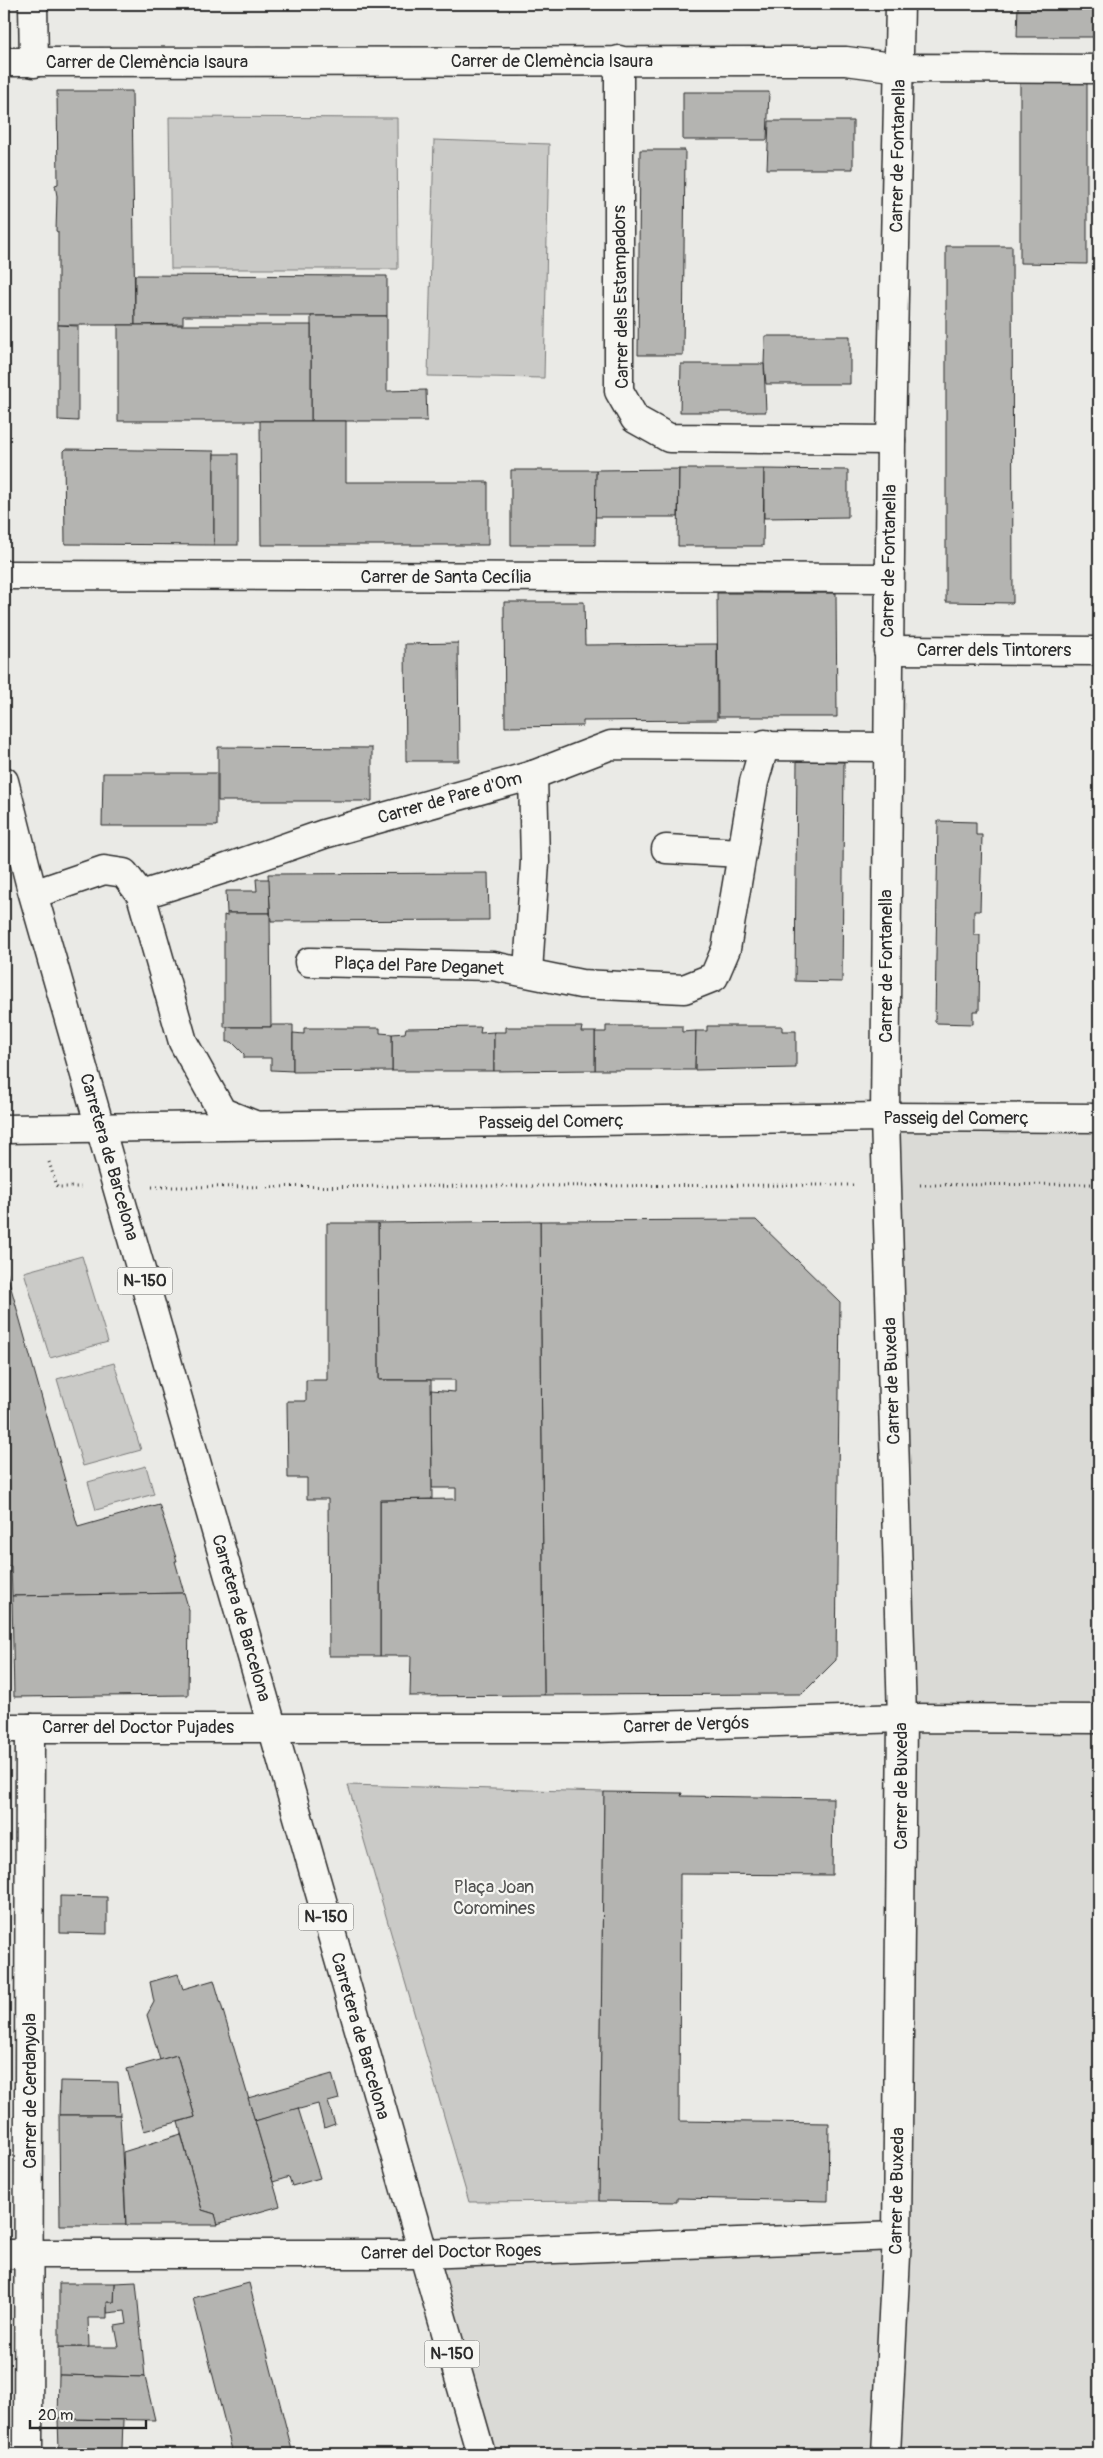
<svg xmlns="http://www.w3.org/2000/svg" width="1103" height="2458" font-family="Pangolin,sans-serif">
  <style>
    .built { fill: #dadad6 }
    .green { fill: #cacac7; stroke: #7a7a79 }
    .building { fill: #b4b4b1; stroke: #2b2b2b }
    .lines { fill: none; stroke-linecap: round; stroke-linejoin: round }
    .street-casing { stroke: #2b2b2b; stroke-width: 31 }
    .primary-casing { stroke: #2b2b2b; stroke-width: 31 }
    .path { stroke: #2b2b2b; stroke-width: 3; stroke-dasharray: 1 4; stroke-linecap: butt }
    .street { stroke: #f6f6f2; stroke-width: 28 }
    .primary { stroke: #f6f6f2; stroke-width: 28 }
    .labels { text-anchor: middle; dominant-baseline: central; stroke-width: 4.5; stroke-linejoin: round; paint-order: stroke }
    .shield { fill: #f6f6f2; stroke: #686867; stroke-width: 1 }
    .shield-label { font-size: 16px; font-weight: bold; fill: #2b2b2b }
    .street-label { font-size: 18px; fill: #2b2b2b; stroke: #f6f6f2 }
    .park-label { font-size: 18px; fill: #535352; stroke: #f6f6f2 }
  </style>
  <rect width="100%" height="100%" fill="#eaeae6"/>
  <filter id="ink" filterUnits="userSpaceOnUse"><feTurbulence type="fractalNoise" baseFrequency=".02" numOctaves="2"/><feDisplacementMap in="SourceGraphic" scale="10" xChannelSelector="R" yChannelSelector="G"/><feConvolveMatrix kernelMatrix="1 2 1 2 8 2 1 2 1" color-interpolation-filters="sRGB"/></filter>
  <g filter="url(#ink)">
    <!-- built -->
    <polygon class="built" points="885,1117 1099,1118 1099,2454 481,2454 422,2254 897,2235"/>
    <!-- green -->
    <g class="green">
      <polygon points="169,117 397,118 398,269 171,269"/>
      <polygon points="434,140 549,144 544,378 428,376"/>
      <polygon points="82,1256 108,1342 50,1358 24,1272"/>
      <polygon points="114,1363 141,1450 83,1466 57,1379"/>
      <polygon points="146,1466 154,1494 96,1510 88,1482"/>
      <polygon points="348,1785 604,1792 599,2201 469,2202"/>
    </g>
    <!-- building -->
    <g class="building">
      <polygon points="1018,4 1099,4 1099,37 1017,37"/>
      <polygon points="1020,81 1087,81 1087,264 1020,263"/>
      <polygon points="57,91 132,91 135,325 58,325 58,232 56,231 57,196 55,185 58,184"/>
      <polygon points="683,92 769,92 767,140 683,140"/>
      <polygon points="769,121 853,121 853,169 767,169"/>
      <polygon points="640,150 685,150 683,355 638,355"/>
      <polygon points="946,246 1012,246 1013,603 946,602"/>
      <polygon points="135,275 387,276 387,316 183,316 183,324 135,325"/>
      <polygon points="311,316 387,316 387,391 426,390 427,421 311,421"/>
      <polygon points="58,325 78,326 78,421 58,420"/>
      <rect x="118" y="325" width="193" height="96"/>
      <polygon points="765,336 850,336 850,384 766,384 764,364"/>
      <polygon points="681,364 764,364 766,412 680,412"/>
      <polygon points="260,421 346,421 346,482 488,482 488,545 261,545"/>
      <polygon points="66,449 214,451 214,545 65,544 64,451"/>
      <rect x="214" y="454" width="24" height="91"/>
      <polygon points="679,469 678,517 594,517 596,470"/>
      <polygon points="679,469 764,469 763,546 678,546"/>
      <polygon points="764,469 848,470 848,517 764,518"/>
      <polygon points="511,470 596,470 595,545 511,545"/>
      <polygon points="717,593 836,593 837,717 718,717"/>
      <polygon points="504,602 584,602 585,645 717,644 717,720 583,721 583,726 505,727"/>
      <polygon points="458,643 459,761 406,761 405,644"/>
      <polygon points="218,747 372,748 372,801 218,801"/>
      <polygon points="797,761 844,762 842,982 795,981"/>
      <polygon points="103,773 217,773 217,826 102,826"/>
      <polygon points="938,821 976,822 976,835 982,835 980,911 974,911 974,935 980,935 979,1011 973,1011 973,1024 936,1023 935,1021"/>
      <polygon points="488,873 489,920 271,921 268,874"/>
      <polygon points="256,879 269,879 270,913 227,913 226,891 257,891"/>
      <polygon points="227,913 270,913 271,1027 224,1027 224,915 227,916"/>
      <polygon points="271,1025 293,1025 293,1071 271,1070 271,1058 244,1058 244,1054 232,1042 227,1042 227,1027 271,1027"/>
      <polygon points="606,1026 682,1026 682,1032 696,1031 695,1070 595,1070 595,1032 606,1032"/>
      <polygon points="707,1026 782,1026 782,1031 796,1031 796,1068 695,1070 696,1031 707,1031"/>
      <polygon points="481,1027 480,1033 494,1032 494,1071 392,1071 392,1034 405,1033 406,1028"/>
      <polygon points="506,1027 582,1027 581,1032 595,1032 595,1070 494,1071 494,1032 506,1032"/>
      <polygon points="304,1028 380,1028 380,1033 392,1034 392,1071 293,1072 293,1033 304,1034"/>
      <polygon points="756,1220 840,1302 836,1660 802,1694 544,1695 540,1221"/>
      <polygon points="540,1221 544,1695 410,1696 411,1656 380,1656 380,1500 456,1499 456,1488 432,1488 431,1390 455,1392 455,1380 379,1380 378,1223"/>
      <polygon points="327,1223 378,1223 379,1380 431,1380 432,1499 380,1500 380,1656 329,1656 328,1499 307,1499 307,1478 288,1478 287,1401 306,1401 306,1380 327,1380"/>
      <polygon points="4,1263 78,1527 159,1504 177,1561 175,1561 184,1593 12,1596 11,1566 4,1566"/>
      <polygon points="184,1593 189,1610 188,1695 14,1697 12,1596"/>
      <polygon points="604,1792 682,1793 681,1796 833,1798 832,1875 680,1874 679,2121 829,2123 828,2201 677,2198 677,2202 599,2201"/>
      <polygon points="60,1896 107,1897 107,1934 60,1933"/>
      <polygon points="178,1974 183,1989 214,1980 280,2206 217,2224 215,2214 202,2210 178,2122 195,2117 177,2055 160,2060 147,2015 154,2002 150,1982"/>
      <polygon points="177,2055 195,2117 144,2131 127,2069"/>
      <polygon points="332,2074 339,2099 328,2102 335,2124 324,2128 318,2104 255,2121 248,2098"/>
      <polygon points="60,2081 118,2082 120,2115 59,2115"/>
      <polygon points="298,2108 320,2178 292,2186 289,2177 273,2182 255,2121"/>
      <polygon points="59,2115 120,2115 126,2225 60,2225"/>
      <polygon points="181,2134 202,2210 215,2214 218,2225 126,2225 123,2152"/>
      <polygon points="136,2282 145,2377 59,2375 59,2347 119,2347 115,2326 127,2324 125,2311 107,2313 107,2302 114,2302 115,2283"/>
      <polygon points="59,2283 115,2283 114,2302 107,2302 107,2318 88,2318 89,2347 59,2347"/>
      <polygon points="249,2283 293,2454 233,2454 193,2298"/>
      <polygon points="59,2375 145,2377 155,2420 58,2419"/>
      <polygon points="58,2419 123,2420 122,2449 59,2450"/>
      <polygon points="162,2449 163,2454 58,2454 59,2450"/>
    </g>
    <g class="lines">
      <defs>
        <g id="street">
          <polyline points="33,4 34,63"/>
          <polyline points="619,60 619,391 635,419 669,438 891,440"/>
          <polyline points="4,62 846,61 900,68 1099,69"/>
          <polyline points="4,575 889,578"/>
          <polyline points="888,650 1099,651"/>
          <polyline points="666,849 742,853"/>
          <polyline points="34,894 104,870 124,873 141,895 224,869 324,834 533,775 611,745 887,747"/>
          <polyline points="141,895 183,1042 222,1112 252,1124"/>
          <polyline points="309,962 493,966 581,984 684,989 714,977 726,949 754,782 765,744"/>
          <polyline points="528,972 535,862 533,775"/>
          <polyline points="4,1129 885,1117 1099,1118"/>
          <polyline points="4,1728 594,1728 902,1718 1099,1719"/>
          <polyline points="4,2254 422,2254 897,2236"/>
          <polyline points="28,2454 30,1728"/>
          <polyline points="886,2454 897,2236 902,1718 885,1117 891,440 900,4"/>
        </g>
        <polyline id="primary" points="4,781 31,887 481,2454"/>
      </defs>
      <!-- street casing -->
      <use href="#street" class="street-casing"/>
      <!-- primary casing -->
      <use href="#primary" class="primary-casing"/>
      <!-- path -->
      <g class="path">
        <polyline points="49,1162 57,1187 81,1187"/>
        <polyline points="920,1185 1099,1184"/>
        <polyline points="152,1187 854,1185"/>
      </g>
      <!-- street -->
      <use href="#street" class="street"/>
      <!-- primary -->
      <use href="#primary" class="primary"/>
    </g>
  </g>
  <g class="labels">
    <!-- shield labels -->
    <g class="shield">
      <rect x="117.5" y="1267.5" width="55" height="27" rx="4"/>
      <rect x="298.5" y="1903.5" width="55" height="27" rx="4"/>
      <rect x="424.5" y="2340.5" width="55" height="27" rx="4"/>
    </g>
    <g class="shield-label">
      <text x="145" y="1281">N-150</text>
      <text x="326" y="1917">N-150</text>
      <text x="452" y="2354">N-150</text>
    </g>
    <!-- street labels -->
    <g class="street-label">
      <text x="552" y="61">Carrer de Clemència Isaura</text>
      <text x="147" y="62">Carrer de Clemència Isaura</text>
      <text transform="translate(898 156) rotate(-89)">Carrer de Fontanella</text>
      <text transform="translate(621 297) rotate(-91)">Carrer dels Estampadors</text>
      <text transform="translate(889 561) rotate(-89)">Carrer de Fontanella</text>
      <text x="446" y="577">Carrer de Santa Cecília</text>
      <text x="994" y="650">Carrer dels Tintorers</text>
      <text transform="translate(450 798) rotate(-16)">Carrer de Pare d'Om</text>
      <text transform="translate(419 966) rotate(2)">Plaça del Pare Deganet</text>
      <text transform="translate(886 966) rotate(-90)">Carrer de Fontanella</text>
      <text x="956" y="1118">Passeig del Comerç</text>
      <text transform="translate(551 1122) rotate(-1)">Passeig del Comerç</text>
      <text transform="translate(109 1157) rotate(74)">Carretera de Barcelona</text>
      <text transform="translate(892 1381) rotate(-92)">Carrer de Buxeda</text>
      <text transform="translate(241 1618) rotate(74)">Carretera de Barcelona</text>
      <text transform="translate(686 1725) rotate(-2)">Carrer de Vergós</text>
      <text x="138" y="1727">Carrer del Doctor Pujades</text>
      <text transform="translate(901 1786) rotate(-90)">Carrer de Buxeda</text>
      <text transform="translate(360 2036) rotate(74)">Carretera de Barcelona</text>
      <text transform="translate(30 2091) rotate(-90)">Carrer de Cerdanyola</text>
      <text transform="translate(897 2191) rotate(-89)">Carrer de Buxeda</text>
      <text transform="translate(451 2252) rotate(-1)">Carrer del Doctor Roges</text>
    </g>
    <!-- park labels -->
    <g class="park-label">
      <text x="494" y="1887">Plaça Joan<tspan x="494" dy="21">Coromines</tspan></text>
    </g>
  </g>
  <!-- margin -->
  <rect width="1103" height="2458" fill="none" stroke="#f6f6f2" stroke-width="20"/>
  <rect x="10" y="10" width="1083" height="2438" fill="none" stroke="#2b2b2b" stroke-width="2" filter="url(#ink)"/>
  <!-- scale -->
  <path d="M30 2420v8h116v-8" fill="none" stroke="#2b2b2b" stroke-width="2.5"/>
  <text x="38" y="2420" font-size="15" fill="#2b2b2b" stroke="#f6f6f2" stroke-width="4" paint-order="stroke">20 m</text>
</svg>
